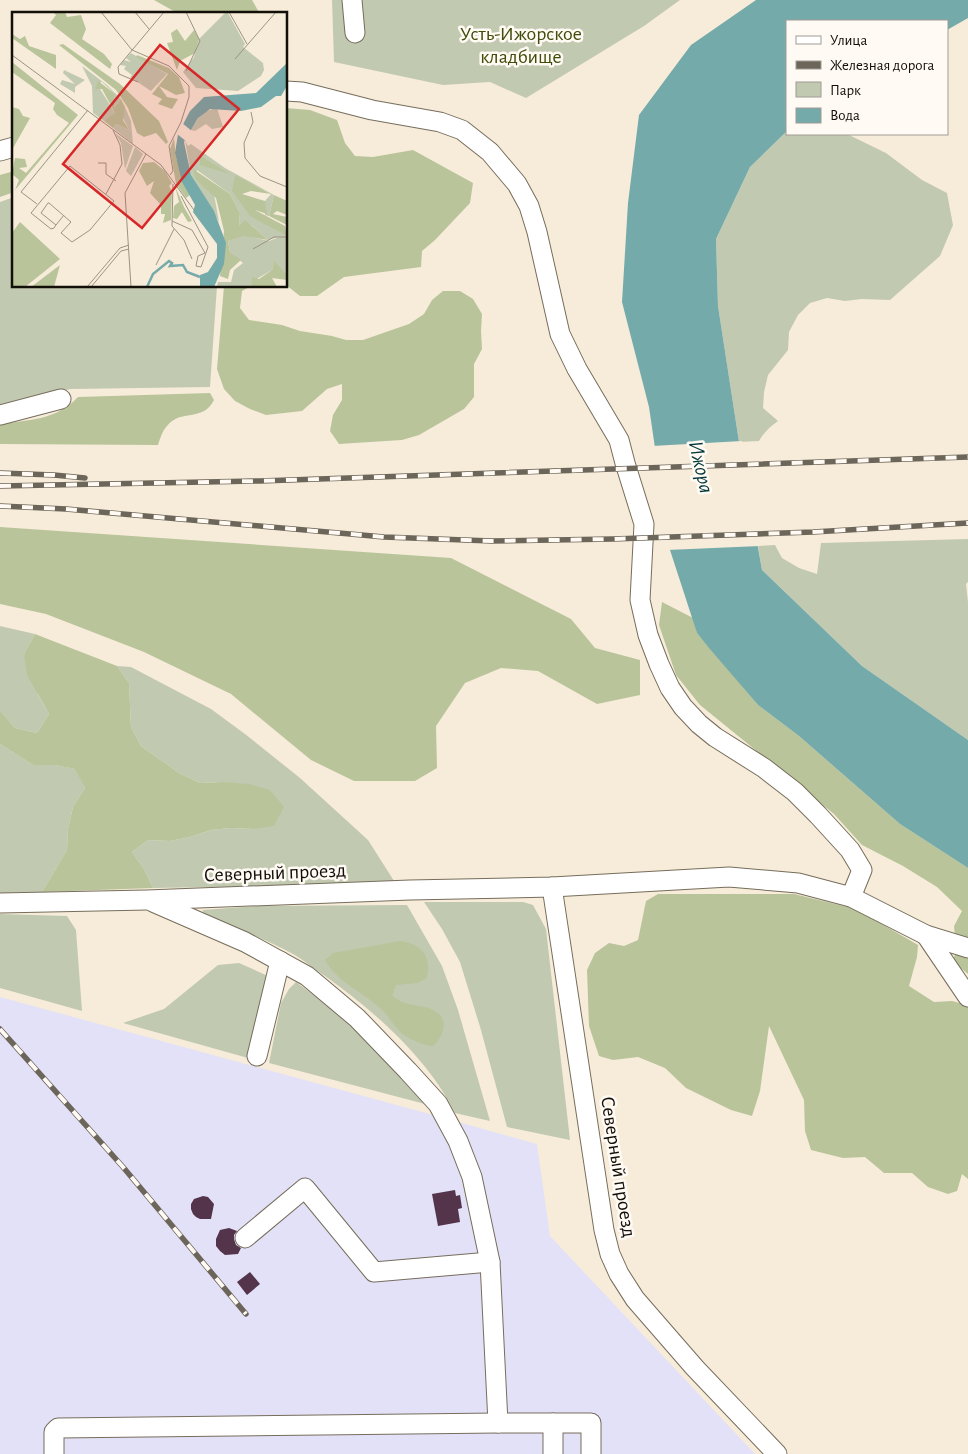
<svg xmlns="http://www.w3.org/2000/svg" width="968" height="1454" font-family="'Alegreya Sans',sans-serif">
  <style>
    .industrial { fill: #e3e1f7 }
    .green { fill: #c2c9b1 }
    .forest { fill: #b9c49b }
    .water { fill: #74aaaa }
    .pier { fill: #f7ecd9 }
    .building { fill: #53344b }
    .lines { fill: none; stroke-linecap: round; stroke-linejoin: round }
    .minor-casing { stroke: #766d5c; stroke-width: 21 }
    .minor { stroke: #fff; stroke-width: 19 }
    .rail-casing { stroke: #6c655a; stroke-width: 5.5 }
    .rail { stroke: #fffaf3; stroke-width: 4; stroke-dasharray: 11; stroke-linecap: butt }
    .labels { text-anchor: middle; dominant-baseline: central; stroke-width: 5; stroke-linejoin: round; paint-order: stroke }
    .park-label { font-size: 20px; fill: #404c0b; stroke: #fffaf3 }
    .street-label { font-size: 20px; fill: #120e08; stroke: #fffaf3 }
    .water-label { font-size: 21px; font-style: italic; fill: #03393a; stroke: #fffaf3 }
    .inset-river { fill: none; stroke: #74aaaa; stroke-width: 2.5 }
    .inset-road { fill: none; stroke: #9b9385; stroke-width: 1 }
    .view { fill: #d62828; fill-opacity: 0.15; stroke: #d62828; stroke-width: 2.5 }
    .inset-edge { fill: none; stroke: #120e08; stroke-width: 2.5 }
  </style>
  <rect width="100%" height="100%" fill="#f7ecd9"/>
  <!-- industrial -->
  <polygon class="industrial" points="0,997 437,1116 537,1144 550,1236 755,1454 0,1454"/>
  <!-- green -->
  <g class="green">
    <polygon points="332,0 680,0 644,26 526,98 490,82 443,85 334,62"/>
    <path d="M787 131V134H847L886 153 922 180 947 193 953 225 940 256 890 300 862 299 845 301 827 298 810 303 798 315 789 332 788 350 768 375 764 392 763 408 778 421C770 427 764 432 759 441L739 442 718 306 716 239 750 167Z"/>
    <polygon points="14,197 14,286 217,286 210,387 71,389 60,391 0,408 0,202"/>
    <polygon points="968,539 968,582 966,584 968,602 968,740 862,666 762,570 758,546 775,545 782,558 799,568 817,574 821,543"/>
    <polygon points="0,626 35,634 24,654 38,695 49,714 37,733 15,728 0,710"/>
    <polygon points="117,666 131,667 211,709 245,734 300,778 368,840 396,884 153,888 144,869 132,852 148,840 170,841 190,837 211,830 231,828 253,829 221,782 200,783 179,773 141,746 131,727 129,683"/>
    <polygon points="0,744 33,765 55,765 76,769 85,788 73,807 68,829 67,850 42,892 0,893"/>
    <polygon points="424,902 523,902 533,905 546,929 570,1140 507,1127 481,1030 460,962 442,929"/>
    <path d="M407 905 442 966 458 1010 490 1121 455 1113C427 1057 375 1012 325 976 314 969 304 960 293 954 264 938 233 927 202 916L203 910 256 906Z"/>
    <polygon points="0,914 67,916 76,930 82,1011 0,988"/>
    <polygon points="239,963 268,976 248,1058 123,1023 164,1009 218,965"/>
    <polygon points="296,982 334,1010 398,1071 425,1104 269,1063 281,1003 289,989"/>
  </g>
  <!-- forest -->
  <g class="forest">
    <polygon points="154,0 252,0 260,14 179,14"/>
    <polygon points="286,108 310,110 337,120 345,143 355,156 373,157 413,150 473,183 470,203 435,240 422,251 421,267 344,277 317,296 300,296 286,285"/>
    <polygon points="14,171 14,192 0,197 0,175"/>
    <polygon points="224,286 251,286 242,291 240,308 249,320 282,325 300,331 332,336 346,340 363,340 409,324 424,314 432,300 443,291 460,291 473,299 482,314 481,331 482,349 474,364 474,397 464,409 419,435 402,440 339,444 330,431 333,415 342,400 342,384 327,389 302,411 266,415 250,409 235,401 224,389 217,369"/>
    <path d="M210 393 214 400C202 423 181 408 167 426 162 431 160 439 158 445L0 444V424C29 420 57 420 78 397Z"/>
    <polygon points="0,527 451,558 571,619 595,648 640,660 640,695 597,704 538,671 501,668 465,683 436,726 437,768 415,781 354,781 311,760 231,694 144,652 46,614 0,604"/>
    <polygon points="662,602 693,618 697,633 758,705 799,736 900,824 968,868 968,940 955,937 954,926 962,911 937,887 903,866 862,845 834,814 700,705 676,675 659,625"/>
    <polygon points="35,634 117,666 129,683 131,727 141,746 179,773 200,783 221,782 249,784 270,790 284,807 274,826 253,829 231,828 211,830 190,837 170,841 148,840 132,852 144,869 153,888 42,892 67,850 68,829 73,807 85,788 75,769 55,765 33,765 0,744 0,710 15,728 37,733 49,714 27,675 24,654"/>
    <polygon points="658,894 794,894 856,909 918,945 917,957 909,986 934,1002 952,1001 967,1005 968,1007 968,1179 962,1174 957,1191 948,1194 928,1187 912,1173 884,1173 865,1157 843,1158 811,1150 805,1131 804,1100 769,1026 760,1091 752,1116 731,1110 686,1088 665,1068 638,1057 613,1060 599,1056 589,1026 587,970 595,953 609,943 624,946 638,940 646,901"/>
    <path d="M400 941C422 944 433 957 426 979L417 983 396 985 392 996C395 998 399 1000 402 1002 412 1006 424 1005 433 1010 450 1018 444 1036 433 1046 423 1045 413 1041 404 1035 395 1029 389 1016 381 1009 362 991 338 983 325 960L333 953Z"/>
    <polygon points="956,953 968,957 968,974 952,961"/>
  </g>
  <!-- water -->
  <polygon class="water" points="756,0 968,0 968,18 947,30 947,21 787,21 787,131 750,167 716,239 718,306 739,442 762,570 862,666 968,740 968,868 900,824 799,736 758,705 709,648 697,633 670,550 649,407 622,302 628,203 639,115 691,45"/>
  <!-- pier -->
  <polygon class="pier" points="742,441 760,546 667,550 652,446"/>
  <!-- building -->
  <g class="building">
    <polygon points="455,1190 456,1196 460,1195 462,1208 458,1209 460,1222 438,1226 432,1194"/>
    <polygon points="203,1196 208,1197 214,1204 211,1219 200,1219 196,1217 193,1214 191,1209 191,1204 194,1199"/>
    <polygon points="229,1228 237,1231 234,1235 234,1239 236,1245 241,1248 238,1254 225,1255 220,1251 216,1246 216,1239 220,1230"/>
    <polygon points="250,1272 260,1284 247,1295 237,1282"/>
  </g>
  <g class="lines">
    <defs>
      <g id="minor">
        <polyline points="352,0 355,33"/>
        <polyline points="286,91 302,92 372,110 440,122 462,130 490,152 517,184 529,206 537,232 560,334 577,369 619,440 625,463 644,524 640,600 648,635 659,664 670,688 683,707 699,724 715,737 764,768 795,792 818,815 850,850 862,870 851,897"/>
        <polyline points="0,151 14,147"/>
        <polyline points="0,415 61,399"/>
        <polyline points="552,887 604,1230 610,1254 619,1274 635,1299 695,1368 777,1454"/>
        <polyline points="153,902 245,942 307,976 357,1018 408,1071 438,1104 458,1141 472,1177 490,1262 498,1423"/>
        <polyline points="0,903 147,900 410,890 552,887 729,877 798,883 851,897 926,935 968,948"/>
        <polyline points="926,935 968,997"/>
        <polyline points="257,1056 280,961"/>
        <polyline points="245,1238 305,1188 374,1272 490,1262"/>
        <polyline points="553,1423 553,1454"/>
        <polyline points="54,1454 54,1432 58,1428 498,1423 591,1423 591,1454"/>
      </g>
    </defs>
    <!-- minor casing -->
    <use href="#minor" class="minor-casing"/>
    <!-- minor -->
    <use href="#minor" class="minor"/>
    <defs>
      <g id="rail">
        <polyline points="0,473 54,475 85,478"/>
        <polyline points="0,486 260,481 968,457"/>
        <polyline points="0,506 66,509 384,537 492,541 613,539 813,532 968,523"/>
        <polyline points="0,1029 123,1167 246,1314"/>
      </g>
    </defs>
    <!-- rail casing -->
    <use href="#rail" class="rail-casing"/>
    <!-- rail -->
    <use href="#rail" class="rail"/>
  </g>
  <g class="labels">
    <!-- park labels -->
    <g class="park-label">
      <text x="521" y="34">Усть-Ижорское<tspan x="521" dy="23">кладбище</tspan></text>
    </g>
    <!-- street labels -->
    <g class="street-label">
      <text transform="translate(275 873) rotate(-2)">Северный проезд</text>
      <text transform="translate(618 1167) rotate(81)">Северный проезд</text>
    </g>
    <!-- water labels -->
    <g class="water-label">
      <text transform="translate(701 467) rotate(77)">Ижора</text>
    </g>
  </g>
  <!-- overview -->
  <g transform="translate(12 12)">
    <rect width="275" height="275" fill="#f7ecd9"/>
    <path d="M213 1H216L233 32 231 35 251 51 252 58 249 64 226 79 184 76 171 60 182 45 187 27ZM119 41 155 62 139 79 118 65 120 63 112 57 114 54 108 53 112 48 119 50 114 46ZM70 54 95 73 109 87 102 96V81L89 69 88 77 103 101 97 107 92 109 81 101 80 74ZM52 58 73 68 63 75V81L48 72 50 68 63 72 51 61ZM113 95 119 109 121 132 101 116 104 112 117 118 110 104ZM205 96 211 115 200 117 194 112 183 119 179 118 190 100ZM103 121 121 134 113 157 109 131ZM173 128 176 134 179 132 213 156 262 183 257 204 253 203V189L259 182 238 171 222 168V180L237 202 275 224V262L262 250 260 258 241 269 239 275H205L206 270H219L222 258 231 251 218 240 216 229 232 223 257 229 270 224 256 228 239 213 227 214 228 201 218 182 185 158 184 168 202 182 207 210 179 163ZM123 135 131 142 119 164 114 159Z" fill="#c2c9b1"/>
    <path d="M41 0H53L55 5 69 3 74 17 70 27 92 42 100 52 98 57 38 11 44 3ZM165 17 173 29 182 18 187 27 183 41 168 49 165 58 155 31 161 30 159 21ZM0 22 8 27 13 24 17 34 44 43V57L0 26ZM51 32 108 72 147 109 156 130 154 132 144 121 132 125 125 121 116 96 104 78 47 33ZM125 43 157 56 167 65 173 81 164 83 147 74 155 85 166 87 160 97 146 92 150 87 140 82 156 62 124 45ZM0 50 66 103 3 178 7 168 0 162 3 146 13 147 15 155 7 156 14 161 57 111 45 103 41 97 43 91 0 60ZM86 69 102 81V96L109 87 113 95 111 108 117 118 104 112 101 116 92 109 103 101 90 77H83ZM0 95 7 97 11 104 18 106 0 138ZM162 126 164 146 178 183 174 186 164 172 158 137ZM188 145H190L218 162 188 153ZM142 150 153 159 160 171 157 174 160 179 159 208 151 211 153 202H149V193L138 181 142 169 135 174 127 159 131 151ZM181 157 218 182 228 201 227 214 233 208 256 228 232 224 216 229 218 240 229 248 218 258 216 267 208 264 212 219 204 186 184 168ZM223 163 259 182 239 179 230 182 253 189 255 202 243 198 273 214 275 224 238 204 220 179ZM163 174 172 195 180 209 176 210 170 200 165 207 161 206 162 194 167 190ZM262 183 275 189V203L265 199 261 202 275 205V213L257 204ZM8 210 48 247 13 275H0V221ZM262 249 275 262V268L260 266 265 275H239L240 265 247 267 260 258ZM48 253 42 275H19Z" fill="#b9c49b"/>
    <path d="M275 51V74L269 84H264L249 95 229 99 198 97 186 106 172 130 179 163 202 199 214 231 212 252 202 275H188V263L196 260 205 246V232L181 200 183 193 170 170 163 141 166 122 178 99 192 85 244 81Z" fill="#74aaaa"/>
    <path d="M170 111 181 120 175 130 164 121Z" fill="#f7ecd9"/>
    <path class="inset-river" d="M135 275 141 262 157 249 160 251 158 254 171 253 175 260 188 265"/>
    <path class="inset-road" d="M89 0 120 38 157 54 177 74V85L169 110 157 134 161 159 158 163M123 0 137 17M217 0 235 32M0 43 149 153 182 198M223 47 264 0M174 59 188 29 174 0M126 70 107 62 106 55 152 0M239 100 241 110 232 131 233 146 248 164 275 175M86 151H94V162L104 169M161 172 160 214 172 228 180 247M94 182 110 152 108 133 101 118M25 192 9 180 76 98M160 209 180 218 193 241 186 244 184 254 189 255 196 235 169 184M44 213 29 201 36 191H37L59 210 49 221 60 230 78 218 102 189 58 154 19 201 39 217 42 216 44 213 52 203M241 237 262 225H275M144 253 162 217M75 275 108 236 117 233M79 275 109 239 117 237M119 275 113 181 134 142"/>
    <path class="view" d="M148 33 227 97 130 216 51 152Z"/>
    <rect width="275" height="275" class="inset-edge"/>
  </g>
  <!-- legend -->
  <rect x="786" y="20" width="162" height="115" fill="#fffaf3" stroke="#a09c95"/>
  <rect x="796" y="36" width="25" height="8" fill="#ffffff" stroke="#a09c95"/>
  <text x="830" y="45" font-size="15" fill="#120e08">Улица</text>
  <rect x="796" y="61" width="25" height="8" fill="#6c655a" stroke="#a09c95"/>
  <text x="830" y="70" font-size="15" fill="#120e08">Железная дорога</text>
  <rect x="796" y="82" width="25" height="15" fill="#c2c9b1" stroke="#a09c95"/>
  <text x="830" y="95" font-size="15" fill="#120e08">Парк</text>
  <rect x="796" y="108" width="25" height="15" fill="#74aaaa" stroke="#a09c95"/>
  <text x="830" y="120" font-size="15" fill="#120e08">Вода</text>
</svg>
